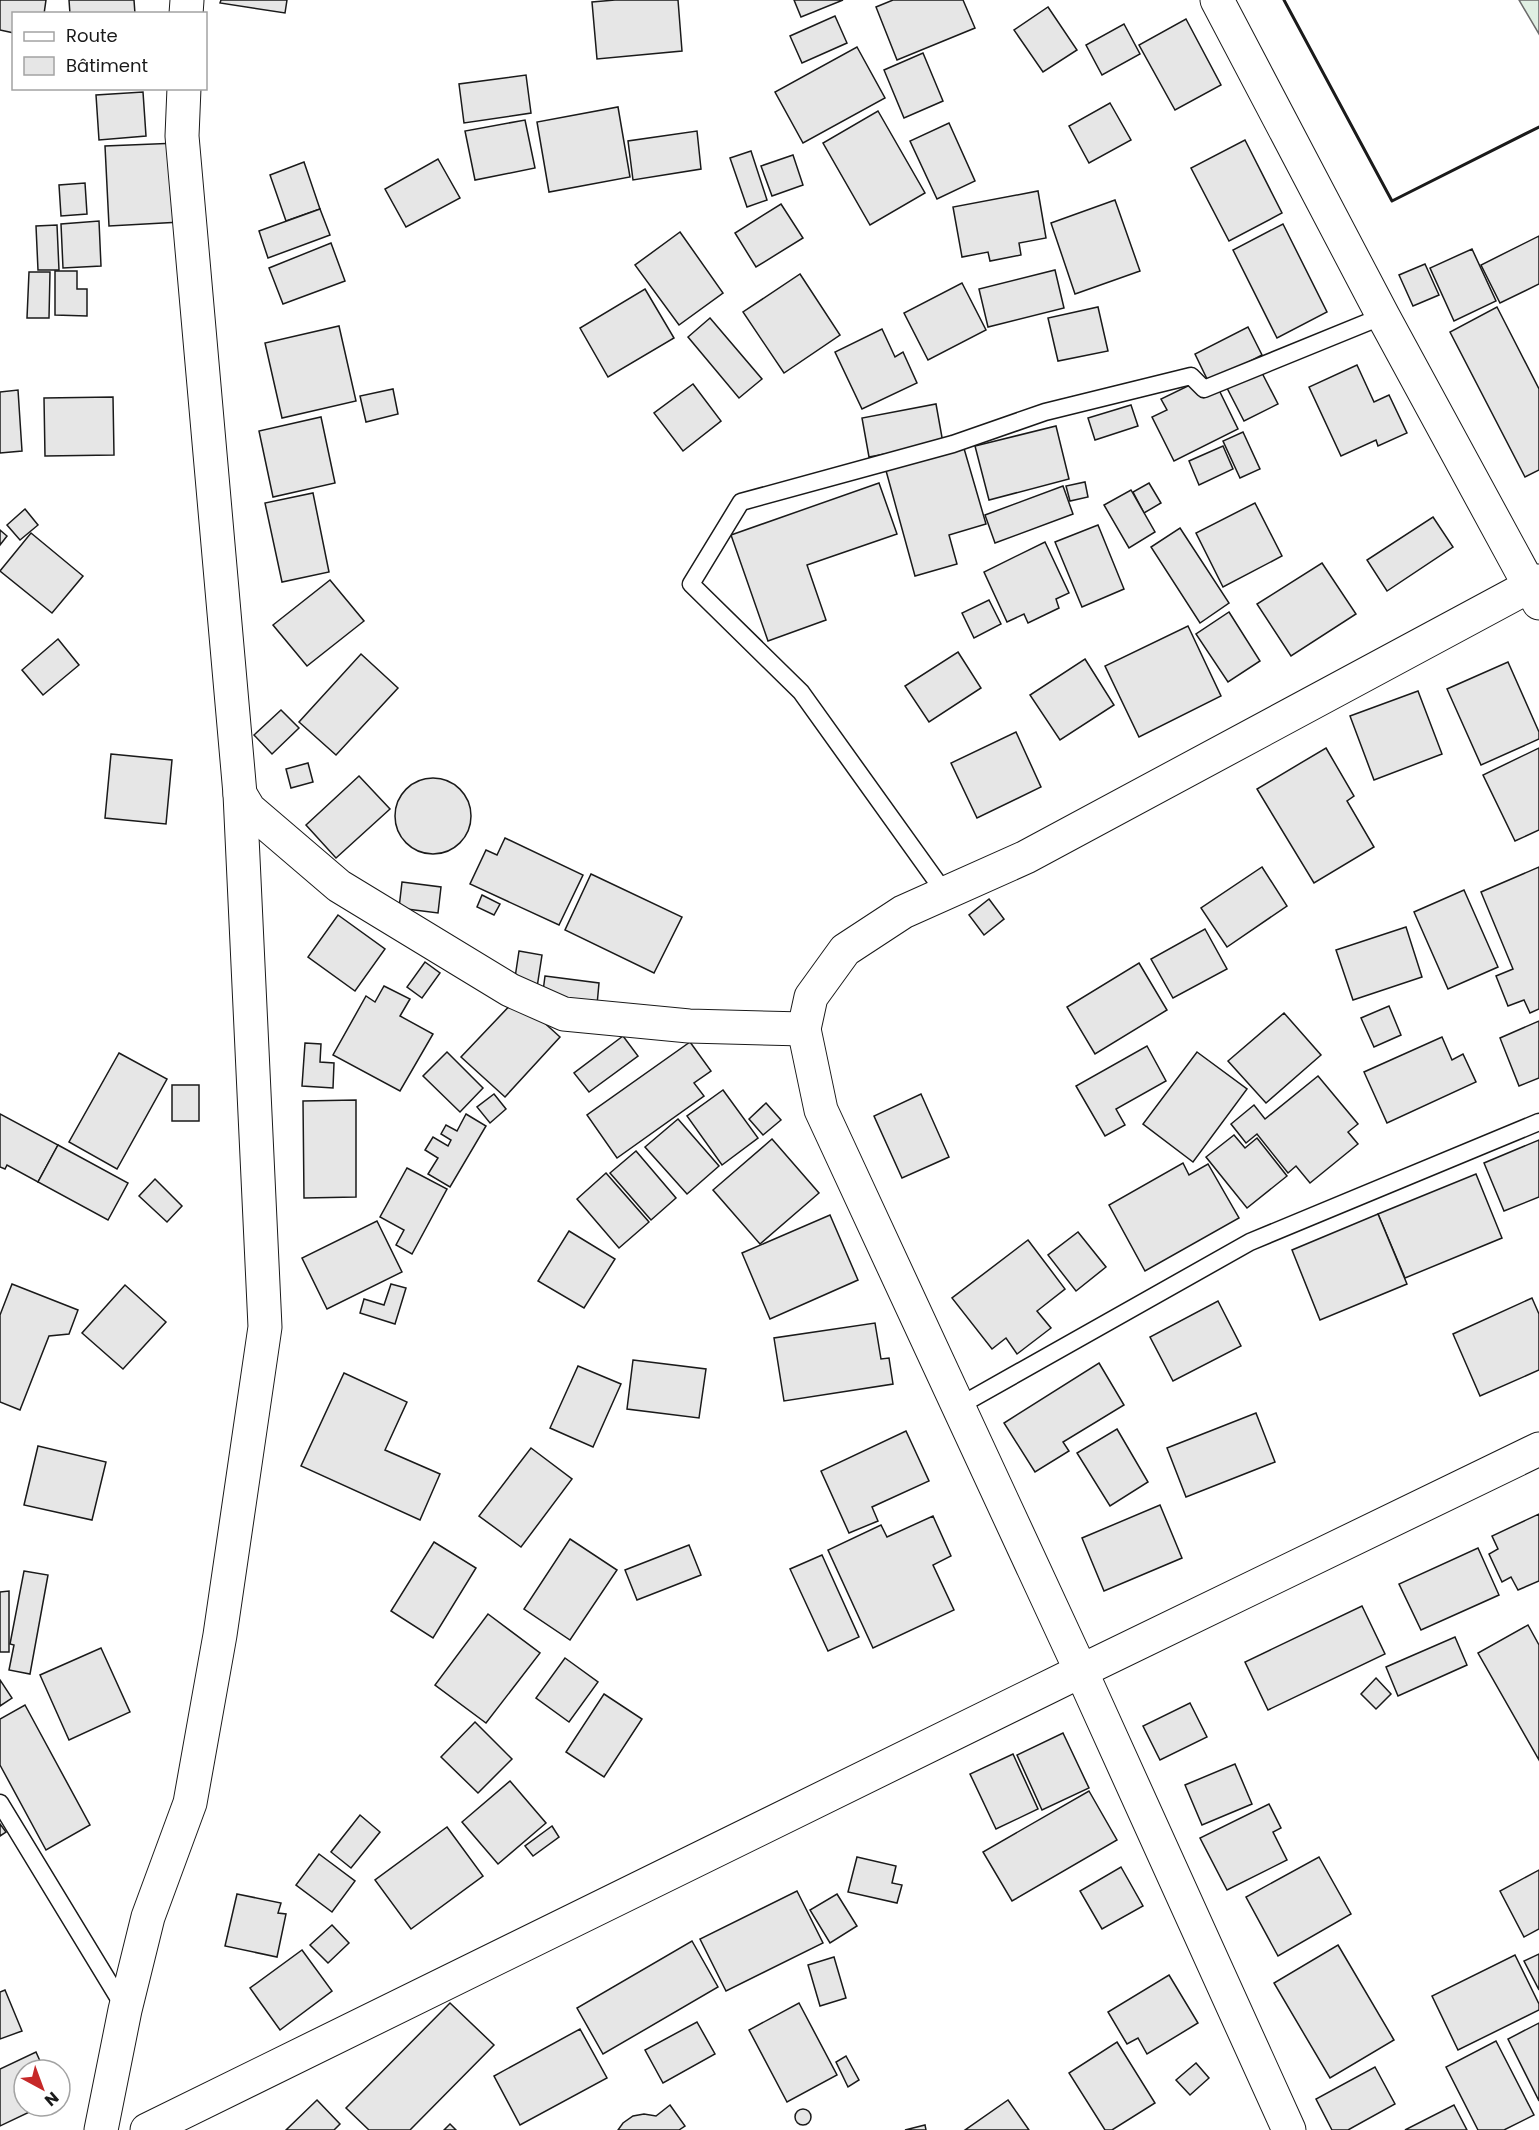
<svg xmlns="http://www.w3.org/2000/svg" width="1539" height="2130" font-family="Poppins,sans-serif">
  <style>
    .green { fill: #e0efe3; stroke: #6a6a6a; stroke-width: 1.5 }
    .building { fill: #e6e6e6; stroke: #1a1a1a; stroke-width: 1.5 }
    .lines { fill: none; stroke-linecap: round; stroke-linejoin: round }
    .lane-casing { stroke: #1a1a1a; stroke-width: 19 }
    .street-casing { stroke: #1a1a1a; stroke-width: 35 }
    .lane { stroke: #fff; stroke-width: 16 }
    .street { stroke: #fff; stroke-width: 33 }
    .wall { stroke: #1a1a1a; stroke-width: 3 }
  </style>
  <rect width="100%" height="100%" fill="#fff"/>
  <!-- green -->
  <polygon class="green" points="1519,0 1539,0 1539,34"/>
  <!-- building -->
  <g class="building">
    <polygon points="0,0 46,0 44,14 14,14 14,33 0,30"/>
    <polygon points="69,0 134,0 135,14 70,14"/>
    <polygon points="221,0 287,0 285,13 220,3"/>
    <polygon points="615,0 678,0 682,51 597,59 592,2"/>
    <polygon points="794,0 843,0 801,17"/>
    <polygon points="893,0 963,0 975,28 897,60 876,7"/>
    <polygon points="1048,7 1077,50 1043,72 1014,30"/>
    <polygon points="835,16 847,43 802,63 790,36"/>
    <polygon points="1186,19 1221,85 1175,110 1139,45"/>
    <polygon points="1124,24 1140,54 1102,75 1086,45"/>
    <polygon points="857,47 885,98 803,143 775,92"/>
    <polygon points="923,53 943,101 904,118 884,70"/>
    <polygon points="526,75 531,113 464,123 459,84"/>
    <polygon points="143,92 146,136 99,140 96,95"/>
    <polygon points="1110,103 1131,140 1089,163 1069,126"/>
    <polygon points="618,107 630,177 549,192 537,122"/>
    <polygon points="878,111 925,193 870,225 823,143"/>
    <polygon points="525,120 535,168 475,180 465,131"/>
    <polygon points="949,123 975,181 937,199 910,141"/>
    <polygon points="697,131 701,169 633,180 628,141"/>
    <polygon points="1245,140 1282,213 1229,241 1191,168"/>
    <polygon points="178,143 181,222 109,226 105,146"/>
    <polygon points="751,151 767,200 747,207 730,158"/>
    <polygon points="793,155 803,185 772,196 761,166"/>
    <polygon points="438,159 460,198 406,227 385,189"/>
    <polygon points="304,162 320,209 286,221 270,175"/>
    <polygon points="85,183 87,214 61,216 59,185"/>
    <polygon points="1038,191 1046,238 1019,243 1021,255 990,261 988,252 962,257 953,207"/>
    <polygon points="1115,200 1140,271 1075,294 1051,223"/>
    <polygon points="781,204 803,238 756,267 735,233"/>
    <polygon points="320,209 330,235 268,258 259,231"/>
    <polygon points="99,221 101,266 63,268 61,224"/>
    <polygon points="1283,224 1327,312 1277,338 1233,250"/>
    <polygon points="57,225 59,270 38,270 36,226"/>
    <polygon points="680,232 723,293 679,325 635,265"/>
    <polygon points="1539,236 1539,284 1500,303 1481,265"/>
    <polygon points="331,243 345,281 283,304 269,268"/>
    <polygon points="1472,249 1496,301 1454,321 1430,268"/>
    <polygon points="1425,264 1439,295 1413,306 1399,275"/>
    <polygon points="1055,270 1064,308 988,327 979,289"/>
    <polygon points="55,271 77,271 77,289 87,289 87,316 55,315"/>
    <polygon points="29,272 50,272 49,318 27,318"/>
    <polygon points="800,274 840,335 784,373 743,312"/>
    <polygon points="962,283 986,330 928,360 904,313"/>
    <polygon points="645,289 674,338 608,377 580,328"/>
    <polygon points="1098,307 1108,351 1058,361 1048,318"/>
    <polygon points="1497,307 1539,389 1539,470 1525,477 1450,332"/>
    <polygon points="710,318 762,379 739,398 688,337"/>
    <polygon points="339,326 356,401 282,418 265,343"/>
    <polygon points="1248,327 1262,355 1209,383 1195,354"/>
    <polygon points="882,329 895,357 903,352 917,383 862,409 835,352"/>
    <polygon points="1357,365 1374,402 1389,395 1407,433 1378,446 1376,440 1341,456 1309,387"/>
    <polygon points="1261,371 1278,404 1244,421 1227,388"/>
    <polygon points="1194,383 1201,397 1218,388 1238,429 1174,461 1152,417 1167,410 1161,399"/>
    <polygon points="693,384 721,421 683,451 654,413"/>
    <polygon points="393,389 398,414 366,422 360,396"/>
    <polygon points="18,390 22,451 0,453 0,392"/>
    <polygon points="113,397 114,455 45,456 44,398"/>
    <polygon points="936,404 943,443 869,457 862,418"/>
    <polygon points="1131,405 1138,426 1095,440 1088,418"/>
    <polygon points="321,417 335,483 273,497 259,431"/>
    <polygon points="1056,426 1069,479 989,500 975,446"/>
    <polygon points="1243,432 1260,469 1240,478 1223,441"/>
    <polygon points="963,445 986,524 949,535 957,564 915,576 885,467"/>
    <polygon points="1223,446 1233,469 1199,485 1189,461"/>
    <polygon points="1085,482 1088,497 1070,501 1066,486"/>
    <polygon points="879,483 897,534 807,565 826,620 768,641 731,535"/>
    <polygon points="1149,483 1161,503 1144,513 1133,492"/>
    <polygon points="1063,486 1073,514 995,543 985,515"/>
    <polygon points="1131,490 1155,532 1129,548 1104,505"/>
    <polygon points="313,493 329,572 282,582 265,503"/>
    <polygon points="1255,503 1282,556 1223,587 1196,533"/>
    <polygon points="25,509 38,525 20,540 7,525"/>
    <polygon points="1433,517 1453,547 1387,591 1367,560"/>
    <polygon points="1098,525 1124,589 1082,607 1055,542"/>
    <polygon points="1180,528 1229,603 1200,623 1151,547"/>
    <polygon points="0,530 7,536 0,545"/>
    <polygon points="31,533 83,576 52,613 0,571"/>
    <polygon points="1045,542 1069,593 1056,599 1059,608 1028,623 1024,614 1007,622 984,572"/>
    <polygon points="1322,563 1356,614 1291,656 1257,604"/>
    <polygon points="330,580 364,621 307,666 273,625"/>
    <polygon points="989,600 1001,624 974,638 962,613"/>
    <polygon points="1229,612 1260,661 1228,682 1196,634"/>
    <polygon points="1188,626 1221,696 1139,737 1105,666"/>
    <polygon points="58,639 79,665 43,695 22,670"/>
    <polygon points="958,652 981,688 929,722 905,686"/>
    <polygon points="361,654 398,688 336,755 299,722"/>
    <polygon points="1085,659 1114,705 1060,740 1030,695"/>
    <polygon points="1508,662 1539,732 1539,739 1481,765 1447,689"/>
    <polygon points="1418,691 1442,754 1374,780 1350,716"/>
    <polygon points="281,710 299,728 272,754 254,735"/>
    <polygon points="1016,732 1041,787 977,818 951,763"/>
    <polygon points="1326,748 1354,796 1347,801 1374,847 1314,883 1257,789"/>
    <polygon points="1539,748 1539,830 1515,841 1483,775"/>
    <polygon points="111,754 172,760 166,824 105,818"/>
    <polygon points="308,763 313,782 291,788 286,769"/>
    <polygon points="359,776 390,809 336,858 306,825"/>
    <circle cx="433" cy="816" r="38"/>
    <polygon points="505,838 583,875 559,925 470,884 486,850 497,855"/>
    <polygon points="1262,867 1287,906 1227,947 1201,908"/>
    <polygon points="1539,867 1539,1009 1530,1013 1524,1000 1508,1006 1496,976 1513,969 1481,892"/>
    <polygon points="591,874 682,917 654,973 565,930"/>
    <polygon points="402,882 441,887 438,913 399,908"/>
    <polygon points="1464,890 1498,967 1448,989 1414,912"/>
    <polygon points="482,895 500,904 494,915 477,907"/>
    <polygon points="989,899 1004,919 984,935 969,915"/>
    <polygon points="338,915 385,949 355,991 308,957"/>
    <polygon points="1406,927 1422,977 1353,1000 1336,950"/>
    <polygon points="1205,929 1227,969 1173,998 1151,959"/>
    <polygon points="519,951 542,955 536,994 513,991"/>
    <polygon points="425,962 440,973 422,998 407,987"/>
    <polygon points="1139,963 1167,1010 1095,1054 1067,1007"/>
    <polygon points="545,976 599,983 597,1005 542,999"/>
    <polygon points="384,986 410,999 400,1016 433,1034 400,1091 333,1055 366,996 375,1002"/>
    <polygon points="517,998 560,1037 505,1097 461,1057"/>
    <polygon points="1389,1006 1401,1035 1374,1047 1361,1018"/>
    <polygon points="1284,1013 1321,1055 1266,1103 1228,1061"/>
    <polygon points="1539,1021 1539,1078 1519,1086 1500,1038"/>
    <polygon points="623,1036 638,1056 589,1092 574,1073"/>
    <polygon points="1442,1037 1452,1060 1463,1054 1476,1082 1387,1123 1364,1072"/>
    <polygon points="690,1042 711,1071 694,1083 704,1096 617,1158 587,1115"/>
    <polygon points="305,1043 321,1044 320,1062 334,1063 333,1088 302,1086"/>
    <polygon points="1147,1046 1166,1081 1116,1109 1125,1125 1105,1136 1076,1086"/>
    <polygon points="447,1052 483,1088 460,1112 423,1076"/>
    <polygon points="1197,1052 1247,1089 1193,1162 1143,1124"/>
    <polygon points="119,1053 167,1079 117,1169 69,1142"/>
    <polygon points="1318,1076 1358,1124 1348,1132 1358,1144 1310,1183 1296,1166 1288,1173 1257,1134 1246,1143 1231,1124 1254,1105 1265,1119"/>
    <rect x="172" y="1085" width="27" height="36"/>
    <polygon points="723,1090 758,1138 722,1165 687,1116"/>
    <polygon points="494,1094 506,1109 490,1123 477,1107"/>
    <polygon points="921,1094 949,1157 902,1178 874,1116"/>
    <polygon points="356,1100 356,1197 304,1198 303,1101"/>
    <polygon points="766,1103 781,1120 763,1135 749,1119"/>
    <polygon points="0,1114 58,1145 38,1182 7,1165 5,1169 0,1167"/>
    <polygon points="466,1114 486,1126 450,1187 428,1174 438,1158 425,1150 433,1137 448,1146 451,1140 441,1134 446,1125 457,1131"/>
    <polygon points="678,1119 719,1166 687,1194 645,1147"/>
    <polygon points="1234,1135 1245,1148 1257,1138 1287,1176 1247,1208 1206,1157"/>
    <polygon points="772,1139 819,1193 760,1244 713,1190"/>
    <polygon points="1539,1140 1539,1197 1504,1211 1484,1163"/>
    <polygon points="58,1145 128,1183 108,1220 38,1182"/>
    <polygon points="636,1151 676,1198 651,1220 610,1173"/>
    <polygon points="1183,1163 1189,1175 1208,1164 1239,1218 1145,1271 1109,1205"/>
    <polygon points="407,1168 447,1189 412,1254 396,1245 404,1230 380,1217"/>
    <polygon points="606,1173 649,1222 619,1248 577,1199"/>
    <polygon points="1476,1174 1502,1238 1405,1278 1378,1214"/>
    <polygon points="155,1179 182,1206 167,1222 139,1196"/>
    <polygon points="1378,1214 1407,1284 1320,1320 1292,1250"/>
    <polygon points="830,1215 858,1280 770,1319 742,1253"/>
    <polygon points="377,1221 402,1272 327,1309 302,1258"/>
    <polygon points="569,1231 615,1259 584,1308 538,1281"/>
    <polygon points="1078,1232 1106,1267 1076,1291 1048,1255"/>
    <polygon points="1028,1240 1065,1289 1037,1311 1051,1328 1017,1354 1006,1338 992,1349 952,1298"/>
    <polygon points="12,1284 78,1310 69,1334 49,1336 20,1410 0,1402 0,1315"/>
    <polygon points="391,1284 406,1288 395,1324 360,1313 364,1299 384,1305"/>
    <polygon points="125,1285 166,1322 123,1369 82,1333"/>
    <polygon points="1532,1298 1539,1314 1539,1370 1480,1396 1453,1334"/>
    <polygon points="1218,1301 1241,1346 1173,1381 1150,1337"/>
    <polygon points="875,1323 881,1359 889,1358 893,1384 784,1401 774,1338"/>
    <polygon points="633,1360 706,1369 699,1418 627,1409"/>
    <polygon points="1099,1363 1124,1405 1063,1442 1069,1451 1035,1472 1004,1423"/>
    <polygon points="578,1366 621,1384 593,1447 550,1428"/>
    <polygon points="344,1373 407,1402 385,1450 440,1474 420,1520 301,1466"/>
    <polygon points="1256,1413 1275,1462 1186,1497 1167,1448"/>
    <polygon points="1117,1429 1148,1482 1110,1506 1077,1453"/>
    <polygon points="906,1431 929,1481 872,1507 878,1521 849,1533 821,1471"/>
    <polygon points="38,1446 106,1462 92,1520 24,1505"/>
    <polygon points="531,1448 572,1479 521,1547 479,1516"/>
    <polygon points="1160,1505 1182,1558 1104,1591 1082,1538"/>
    <polygon points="1539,1514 1539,1581 1518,1590 1511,1577 1502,1582 1489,1554 1498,1549 1492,1536"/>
    <polygon points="933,1516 951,1556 933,1565 954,1610 873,1648 828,1550 881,1525 887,1537"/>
    <polygon points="570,1539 617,1570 570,1640 524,1609"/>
    <polygon points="434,1542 476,1568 433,1638 391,1611"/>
    <polygon points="689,1545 701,1575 637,1600 625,1570"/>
    <polygon points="1478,1548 1499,1595 1421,1630 1399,1584"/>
    <polygon points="822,1555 859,1637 828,1651 790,1569"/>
    <polygon points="24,1571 48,1575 30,1674 9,1670 14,1645 10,1644"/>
    <polygon points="9,1591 9,1652 0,1652 0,1592"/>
    <polygon points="1362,1606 1385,1654 1268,1710 1245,1662"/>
    <polygon points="488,1614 540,1653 486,1723 435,1685"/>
    <polygon points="1528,1625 1539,1645 1539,1760 1478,1653"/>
    <polygon points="1455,1637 1467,1665 1398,1696 1386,1667"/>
    <polygon points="101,1648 130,1712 69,1740 40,1675"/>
    <polygon points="565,1658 598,1682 569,1722 536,1698"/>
    <polygon points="1376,1678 1391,1694 1376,1709 1361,1694"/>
    <polygon points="0,1680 12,1698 0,1706"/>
    <polygon points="604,1694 642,1719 604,1777 566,1752"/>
    <polygon points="1190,1703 1207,1737 1160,1760 1143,1726"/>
    <polygon points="25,1705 90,1825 46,1850 0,1765 0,1719"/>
    <polygon points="475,1722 512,1759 478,1793 441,1757"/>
    <polygon points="1063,1733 1089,1788 1042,1810 1017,1755"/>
    <polygon points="1013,1754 1038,1809 996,1829 970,1774"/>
    <polygon points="1235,1764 1252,1804 1202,1825 1185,1785"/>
    <polygon points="510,1781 546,1823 498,1864 462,1822"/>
    <polygon points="1089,1791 1117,1840 1012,1901 983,1852"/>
    <polygon points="1269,1804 1281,1828 1273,1832 1287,1860 1227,1890 1200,1838"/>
    <polygon points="360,1815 380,1832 351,1868 331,1852"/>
    <polygon points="0,1824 6,1832 0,1836"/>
    <polygon points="552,1826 559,1837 533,1856 525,1846"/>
    <polygon points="447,1827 483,1876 411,1929 375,1880"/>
    <polygon points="319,1854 355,1881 332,1912 296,1885"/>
    <polygon points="857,1857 896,1866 892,1883 902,1885 897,1903 848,1892"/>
    <polygon points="1319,1857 1351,1914 1278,1956 1246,1897"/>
    <polygon points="1121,1867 1143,1906 1102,1929 1080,1891"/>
    <polygon points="1539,1870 1539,1929 1524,1937 1500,1891"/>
    <polygon points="797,1891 823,1943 726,1991 700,1939"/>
    <polygon points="237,1894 281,1903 278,1913 286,1914 277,1957 225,1946"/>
    <polygon points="837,1894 857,1926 830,1943 810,1910"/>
    <polygon points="332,1925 349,1943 328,1963 310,1945"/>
    <polygon points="692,1941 718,1987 603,2054 577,2008"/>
    <polygon points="1338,1945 1394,2040 1330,2078 1274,1983"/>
    <polygon points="302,1950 332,1991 280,2030 250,1988"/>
    <polygon points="1539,1954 1539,1990 1524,1961"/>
    <polygon points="1515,1955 1539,2004 1539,2010 1458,2050 1432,1996"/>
    <polygon points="834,1957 846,1998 820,2006 808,1965"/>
    <polygon points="1169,1975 1198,2023 1147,2054 1138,2038 1127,2044 1108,2012"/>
    <polygon points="5,1990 22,2031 0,2039 0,1992"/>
    <polygon points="450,2003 494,2045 410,2130 369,2130 346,2108"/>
    <polygon points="799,2003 837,2075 787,2102 749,2030"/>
    <polygon points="697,2022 715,2054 663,2083 645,2050"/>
    <polygon points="1539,2023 1539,2101 1508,2039"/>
    <polygon points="580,2029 607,2078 520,2125 494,2076"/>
    <polygon points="1496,2041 1534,2115 1504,2130 1478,2130 1446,2067"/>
    <polygon points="1117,2042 1155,2103 1112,2130 1105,2130 1069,2073"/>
    <polygon points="36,2052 44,2070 24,2070 24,2106 42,2106 0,2126 0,2069"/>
    <polygon points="846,2056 859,2080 848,2087 836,2062"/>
    <polygon points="1196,2063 1209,2078 1190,2095 1176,2080"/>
    <polygon points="1375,2067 1395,2104 1348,2130 1332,2130 1316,2099"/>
    <polygon points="317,2100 340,2124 334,2130 286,2130"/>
    <polygon points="1008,2100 1029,2130 965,2130"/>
    <polygon points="670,2105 685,2126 679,2130 618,2130 623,2123 633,2116 644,2114 656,2116"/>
    <polygon points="1454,2105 1467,2130 1405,2130"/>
    <circle cx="803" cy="2117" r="8"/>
    <polygon points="450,2124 456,2130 444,2130"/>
    <polygon points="925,2125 926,2130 905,2130"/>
  </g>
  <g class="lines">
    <defs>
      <g id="lane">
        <polyline points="945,893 801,692 691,584 741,502 953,444 1045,412 1191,376 1204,389 1383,316"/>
        <polyline points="959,1406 1250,1242 1539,1122"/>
        <polyline points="0,1803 124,2007"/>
      </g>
      <g id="street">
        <polyline points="1217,0 1383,316 1539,603"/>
        <polyline points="186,14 187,0"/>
        <polyline points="240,794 249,809 339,886 510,990 564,1014 689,1026 804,1029 811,997 845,950 903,912 1026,857 1539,581"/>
        <polyline points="804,1029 821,1110 1081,1671 1289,2130"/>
        <polyline points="101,2130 125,2010 148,1917 190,1803 220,1635 265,1327 240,794 182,136 184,88"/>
        <polyline points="147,2130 1081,1671 1539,1449"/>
      </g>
    </defs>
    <!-- lane casing -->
    <use href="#lane" class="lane-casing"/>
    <!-- street casing -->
    <use href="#street" class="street-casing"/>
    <!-- lane -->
    <use href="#lane" class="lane"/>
    <!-- street -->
    <use href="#street" class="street"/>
    <!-- wall -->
    <polyline class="wall" points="1284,0 1392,201 1539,127"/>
  </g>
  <!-- legend -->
  <rect x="12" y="12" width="195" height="78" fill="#ffffff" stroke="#a3a3a3" stroke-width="1.5"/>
  <rect x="24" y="32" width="30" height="9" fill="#ffffff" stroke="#a3a3a3" stroke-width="1.5"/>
  <text x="66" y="42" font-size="18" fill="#1a1a1a">Route</text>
  <rect x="24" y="57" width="30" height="18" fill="#e6e6e6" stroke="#a3a3a3" stroke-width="1.5"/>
  <text x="66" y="72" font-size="18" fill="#1a1a1a">Bâtiment</text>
  <!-- north arrow -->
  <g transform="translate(42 2088) rotate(139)"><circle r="28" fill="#ffffff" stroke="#a3a3a3" stroke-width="1.5"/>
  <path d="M0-4.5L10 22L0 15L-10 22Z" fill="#c62828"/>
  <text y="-9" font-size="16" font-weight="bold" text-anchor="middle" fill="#1a1a1a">N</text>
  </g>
</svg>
